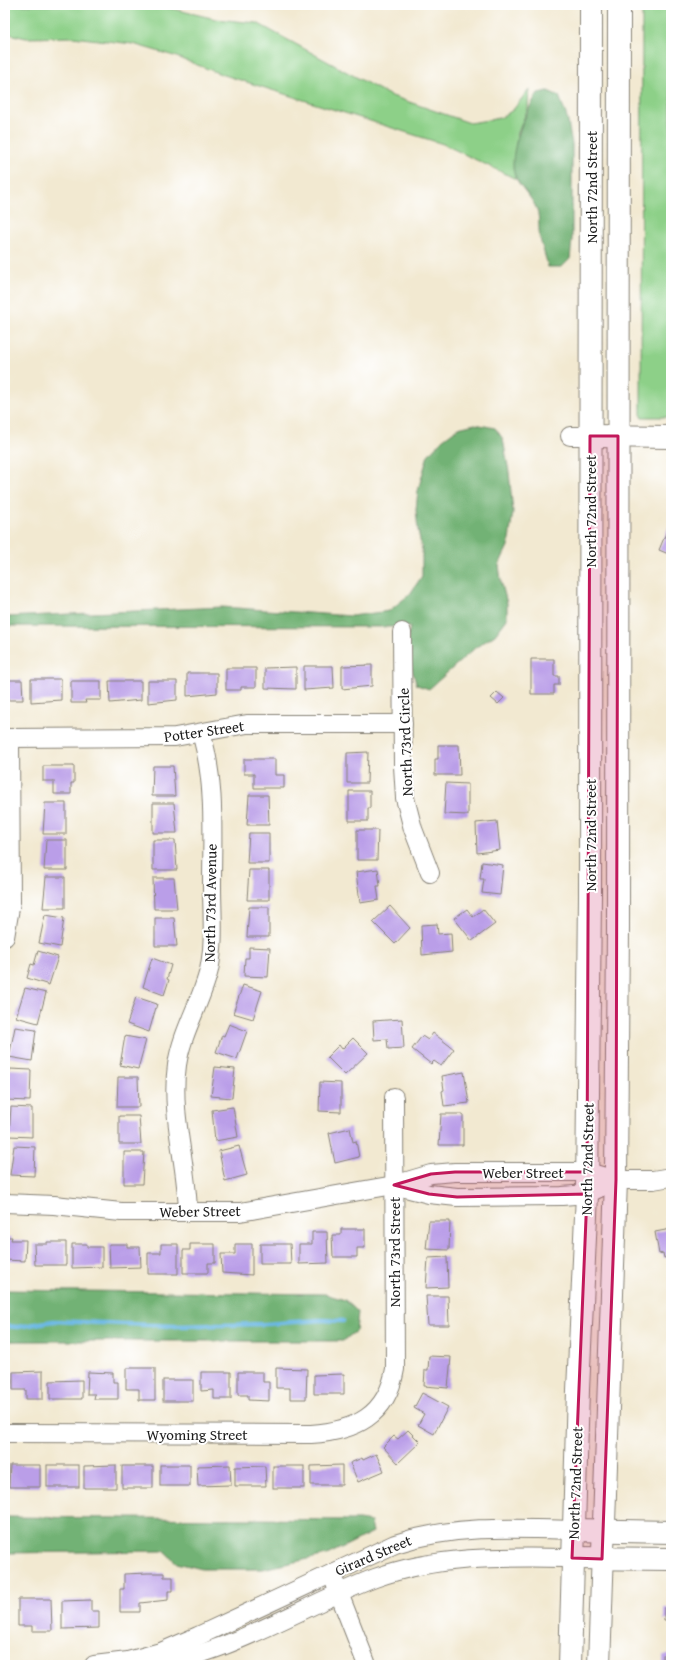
<svg xmlns="http://www.w3.org/2000/svg" width="676" height="1670" font-family="'Gentium Book Plus',serif">
  <style>
    .green { fill: #8dd088; stroke: #547652 }
    .forest { fill: #72b274; stroke: #476748 }
    .lines { fill: none; stroke-linecap: round; stroke-linejoin: round }
    .stream { stroke: #6ab8e4; stroke-width: 4.5 }
    .building { fill: #ba9ee8 }
    .street-casing { stroke: #878276; stroke-width: 20 }
    .secondary-casing { stroke: #878276; stroke-width: 24 }
    .primary-casing { stroke: #878276; stroke-width: 24 }
    .street { stroke: #fff; stroke-width: 18 }
    .secondary { stroke: #fff; stroke-width: 22 }
    .primary { stroke: #fff; stroke-width: 22 }
    .marked { fill: #c2185b; fill-opacity: 0.2; stroke: #c2185b; stroke-width: 3; stroke-linejoin: round }
    .labels { text-anchor: middle; dominant-baseline: central; stroke-width: 4; stroke-linejoin: round; paint-order: stroke }
    .street-label { font-size: 15px; fill: #1c1c1c; stroke: #fff }
  </style>
  <rect width="100%" height="100%" fill="#fff"/>
  <filter id="ink" filterUnits="userSpaceOnUse"><feTurbulence type="fractalNoise" baseFrequency=".025" numOctaves="2"/><feDisplacementMap in="SourceGraphic" scale="8" xChannelSelector="R" yChannelSelector="G"/><feConvolveMatrix kernelMatrix="1 2 1 2 8 2 1 2 1" color-interpolation-filters="sRGB"/></filter>
  <filter id="wash" filterUnits="userSpaceOnUse"><feTurbulence type="fractalNoise" baseFrequency=".012" numOctaves="4" result="noise"/><feDisplacementMap in="SourceGraphic" scale="16" xChannelSelector="R" yChannelSelector="G"/><feGaussianBlur stdDeviation="0.9" result="paint"/><feColorMatrix in="noise" values="0 0 0 0 0 0 0 0 0 0 0 0 0 0 0 0 0 1.4 0 .05"/><feComposite in="paint" operator="in"/></filter>
  <g filter="url(#wash)">
    <rect width="100%" height="100%" fill="#f2e9d1"/>
    <!-- green -->
    <g class="green">
      <polygon points="11,5 156,5 216,19 257,23 389,95 470,123 500,118 513,110 529,89 528,108 517,135 514,164 516,179 443,144 221,74 174,56 133,44 73,37 26,38 5,33 5,7"/>
      <polygon points="642,5 671,5 671,417 641,417"/>
    </g>
    <!-- forest -->
    <g class="forest">
      <path d="M548 91 559 96 567 117 572 144V240L570 259 562 267H548C546 257 542 248 540 238 538 229 540 219 537 210 533 199 523 190 517 180 504 160 526 111 538 93Z"/>
      <path d="M475 424 495 428 503 439 509 472 513 512 508 546 499 565 501 581 507 603V619L495 635 475 648 429 689 417 685C410 666 405 647 410 627L5 626V617L222 607 352 616 389 611 410 594 422 576V550L418 530 416 510 418 490 428 455 442 440 458 428Z"/>
      <polygon points="5,1290 325,1294 345,1300 358,1312 356,1331 343,1341 5,1341"/>
      <polygon points="5,1517 359,1520 371,1522 373,1532 327,1555 262,1569 202,1569 177,1563 164,1551 5,1553"/>
    </g>
    <g class="lines">
      <!-- stream -->
      <polyline class="stream" points="5,1326 18,1327 53,1321 175,1326 266,1324 321,1320 343,1321"/>
    </g>
    <g id="blocks">
      <!-- building -->
      <g class="building">
        <polygon points="671,521 671,555 659,550"/>
        <polygon points="531,659 554,659 554,676 559,676 559,685 554,685 554,694 531,694"/>
        <polygon points="372,665 372,686 342,689 342,666"/>
        <polygon points="304,666 333,666 334,688 304,690"/>
        <polygon points="296,667 296,689 265,688 265,668"/>
        <polygon points="226,668 256,668 256,687 241,687 241,690 226,690"/>
        <polygon points="187,673 217,673 217,693 187,696"/>
        <polygon points="31,679 61,679 61,700 31,702"/>
        <polygon points="5,680 22,680 23,700 7,700 7,703 5,703"/>
        <polygon points="71,681 101,681 101,700 85,700 86,703 71,703"/>
        <polygon points="109,681 141,681 141,700 110,703"/>
        <polygon points="148,681 177,681 177,700 148,703"/>
        <polygon points="497,692 504,698 498,704 491,698"/>
        <polygon points="438,745 459,745 460,775 435,775 435,759 438,759"/>
        <polygon points="368,752 367,783 347,783 347,753"/>
        <polygon points="244,759 275,759 275,775 284,775 284,788 254,788 254,774 244,774"/>
        <polygon points="43,766 74,766 74,783 71,783 71,794 54,794 54,781 43,781"/>
        <polygon points="153,766 173,766 175,796 152,796"/>
        <polygon points="446,783 468,784 468,815 444,814"/>
        <polygon points="349,791 370,791 370,808 368,808 368,821 349,821"/>
        <polygon points="249,795 268,795 269,825 247,825"/>
        <polygon points="45,803 66,803 66,834 43,834"/>
        <polygon points="153,803 174,803 177,833 153,833"/>
        <polygon points="497,821 500,850 477,853 476,823"/>
        <polygon points="357,830 378,830 377,860 357,860"/>
        <polygon points="249,833 269,833 269,863 247,863"/>
        <polygon points="46,840 67,840 67,870 44,870"/>
        <polygon points="153,840 175,840 177,870 153,870"/>
        <polygon points="482,862 503,865 500,895 482,893 484,879 480,879"/>
        <polygon points="378,869 380,886 377,886 379,900 360,903 356,872"/>
        <polygon points="249,870 269,870 269,900 247,900"/>
        <polygon points="46,877 65,877 65,908 43,908"/>
        <polygon points="153,878 174,878 177,909 154,909"/>
        <polygon points="390,906 410,928 395,944 373,922"/>
        <polygon points="249,907 269,907 269,937 247,937"/>
        <polygon points="467,909 473,917 483,909 495,924 472,941 454,918"/>
        <polygon points="45,915 64,918 60,947 39,943"/>
        <polygon points="155,918 174,918 177,946 155,946"/>
        <polygon points="437,924 438,934 451,933 452,952 422,955 421,925"/>
        <polygon points="249,947 270,948 268,977 244,976 245,958 249,958"/>
        <polygon points="38,951 58,957 49,985 27,978 31,964 34,965"/>
        <polygon points="152,958 171,965 167,979 169,980 164,995 143,987"/>
        <polygon points="243,985 262,991 253,1019 233,1013"/>
        <polygon points="25,988 46,993 38,1023 16,1017"/>
        <polygon points="136,997 157,1004 149,1032 127,1024"/>
        <polygon points="402,1019 404,1048 388,1049 387,1039 374,1040 373,1021"/>
        <polygon points="229,1024 247,1031 237,1059 216,1052 222,1035 224,1036"/>
        <polygon points="15,1027 36,1030 32,1061 9,1057"/>
        <polygon points="433,1033 454,1049 441,1066 434,1061 431,1064 412,1049 422,1036 428,1040"/>
        <polygon points="125,1036 146,1040 138,1069 120,1065"/>
        <polygon points="353,1038 368,1053 345,1075 327,1057 339,1045 342,1049"/>
        <polygon points="215,1067 235,1069 232,1098 211,1096"/>
        <polygon points="10,1069 31,1070 30,1101 6,1100"/>
        <polygon points="464,1072 469,1103 444,1106 442,1091 444,1090 442,1076"/>
        <polygon points="118,1077 138,1077 139,1107 117,1107"/>
        <polygon points="320,1082 341,1083 341,1112 319,1111"/>
        <polygon points="11,1107 32,1108 32,1137 9,1136"/>
        <polygon points="233,1107 238,1137 215,1141 212,1110"/>
        <polygon points="441,1114 463,1114 463,1145 439,1145"/>
        <polygon points="119,1116 139,1116 141,1144 119,1144"/>
        <polygon points="350,1128 353,1142 356,1141 359,1157 335,1163 329,1133"/>
        <polygon points="14,1146 35,1147 34,1176 10,1175"/>
        <polygon points="239,1146 247,1175 225,1181 219,1151"/>
        <polygon points="124,1152 144,1152 142,1184 124,1184"/>
        <polygon points="429,1221 450,1221 449,1250 426,1249"/>
        <polygon points="341,1229 365,1229 365,1248 357,1248 357,1257 333,1257 332,1235 341,1235"/>
        <polygon points="671,1229 671,1256 664,1258 663,1253 659,1254 655,1232"/>
        <polygon points="312,1232 327,1232 328,1263 299,1264 299,1244 312,1244"/>
        <polygon points="5,1237 12,1237 11,1240 26,1240 25,1261 5,1260"/>
        <polygon points="47,1242 66,1242 66,1265 35,1265 34,1244 47,1244"/>
        <polygon points="72,1244 87,1244 87,1247 102,1247 102,1267 72,1268"/>
        <polygon points="109,1244 127,1244 127,1247 140,1247 141,1267 110,1268"/>
        <polygon points="161,1244 178,1244 178,1274 148,1274 148,1253 161,1253"/>
        <polygon points="190,1244 215,1244 215,1263 208,1263 208,1273 183,1273 183,1250 190,1250"/>
        <polygon points="235,1244 252,1244 252,1275 222,1273 221,1254 235,1254"/>
        <polygon points="260,1244 290,1244 291,1264 260,1264"/>
        <polygon points="447,1257 448,1287 426,1288 428,1258"/>
        <polygon points="426,1296 448,1296 449,1325 428,1325"/>
        <polygon points="429,1356 451,1357 448,1388 424,1386 425,1370 428,1370"/>
        <polygon points="126,1368 155,1368 155,1400 139,1400 139,1389 126,1389"/>
        <polygon points="276,1368 307,1369 306,1399 290,1399 290,1388 276,1388"/>
        <polygon points="43,1371 43,1399 26,1399 26,1390 13,1390 13,1372"/>
        <polygon points="88,1372 113,1373 113,1382 118,1382 118,1399 94,1399 95,1394 87,1394"/>
        <polygon points="201,1372 231,1372 231,1399 214,1399 214,1390 201,1391"/>
        <polygon points="238,1372 263,1372 263,1382 269,1382 269,1401 248,1400 248,1395 238,1395"/>
        <polygon points="344,1374 344,1394 314,1394 314,1375"/>
        <polygon points="82,1380 82,1399 50,1399 50,1381"/>
        <rect x="163" y="1380" width="30" height="21"/>
        <polygon points="422,1393 448,1407 434,1434 418,1425 424,1414 414,1408"/>
        <polygon points="408,1430 420,1442 398,1463 383,1447 394,1436 398,1439"/>
        <polygon points="376,1454 384,1471 358,1482 350,1463 362,1458 363,1460"/>
        <polygon points="10,1465 40,1465 40,1487 9,1487"/>
        <rect x="47" y="1465" width="32" height="22"/>
        <polygon points="116,1465 116,1488 84,1488 84,1466"/>
        <rect x="160" y="1465" width="30" height="21"/>
        <polygon points="230,1465 231,1485 198,1486 197,1466"/>
        <polygon points="342,1465 342,1485 311,1485 311,1466"/>
        <rect x="122" y="1466" width="31" height="22"/>
        <polygon points="265,1466 266,1486 235,1486 235,1467"/>
        <rect x="273" y="1466" width="31" height="22"/>
        <polygon points="148,1573 164,1573 164,1577 173,1577 173,1591 168,1591 168,1600 140,1603 140,1612 120,1612 120,1589 124,1589 124,1574"/>
        <polygon points="18,1599 51,1599 52,1631 32,1631 32,1626 18,1626"/>
        <polygon points="91,1600 91,1611 99,1611 99,1628 62,1629 62,1601"/>
        <rect x="664" y="1608" width="7" height="12"/>
        <rect x="663" y="1655" width="8" height="10"/>
      </g>
    </g>
  </g>
  <g filter="url(#ink)">
    <use href="#blocks" fill-opacity="0" stroke="#878276" stroke-width="1"/>
    <g class="lines">
      <defs>
        <g id="street">
          <polyline points="570,436 590,436"/>
          <polyline points="402,632 403,766 405,798 413,829 430,873"/>
          <polyline points="5,738 175,737 247,724 403,724"/>
          <polyline points="5,937 11,902 10,738"/>
          <polyline points="394,1185 429,1194 457,1197 562,1196 587,1194 616,1180"/>
          <polyline points="5,1203 54,1205 121,1212 240,1212 394,1185 431,1174 455,1172 587,1172 616,1180 653,1180 671,1177"/>
          <path d="M188 1212C187 1163 170 1114 177 1065 182 1031 201 1003 209 970 215 943 212 914 212 886 212 835 216 782 201 733"/>
          <path d="M5 1433 311 1434C355 1431 387 1416 395 1369L394 1097"/>
          <polyline points="335,1583 367,1665"/>
          <path d="M94 1665 128 1661 161 1652 198 1636 395 1544C453 1525 513 1528 573 1530"/>
          <path d="M147 1665C226 1657 301 1606 375 1578 439 1555 506 1557 572 1558"/>
        </g>
        <g id="secondary">
          <polyline points="590,436 671,437"/>
          <polyline points="573,1530 671,1532"/>
          <polyline points="572,1558 671,1559"/>
        </g>
        <g id="primary">
          <polyline points="570,1665 578,1390 587,1194 590,895 591,5"/>
          <polyline points="599,1665 616,1180 618,928 619,5"/>
        </g>
      </defs>
      <!-- street casing -->
      <use href="#street" class="street-casing"/>
      <!-- secondary casing -->
      <use href="#secondary" class="secondary-casing"/>
      <!-- primary casing -->
      <use href="#primary" class="primary-casing"/>
      <!-- street -->
      <use href="#street" class="street"/>
      <!-- secondary -->
      <use href="#secondary" class="secondary"/>
      <!-- primary -->
      <use href="#primary" class="primary"/>
    </g>
  </g>
  <!-- marked area -->
  <path class="marked" d="M590 436H618L616 1180 602 1559 572 1558 587 1194 457 1197 429 1194 394 1185 431 1174 455 1172H587Z"/>
  <g class="labels">
    <!-- street labels -->
    <g class="street-label">
      <text transform="translate(591 187) rotate(-90)">North 72nd Street</text>
      <text transform="translate(590 511) rotate(-90)">North 72nd Street</text>
      <text transform="translate(204 731) rotate(-8)">Potter Street</text>
      <text transform="translate(405 742) rotate(-92)">North 73rd Circle</text>
      <text transform="translate(590 835) rotate(-90)">North 72nd Street</text>
      <text transform="translate(210 903) rotate(-89)">North 73rd Avenue</text>
      <text transform="translate(587 1159) rotate(-89)">North 72nd Street</text>
      <text x="523" y="1172">Weber Street</text>
      <text transform="translate(200 1211) rotate(-1)">Weber Street</text>
      <text transform="translate(394 1252) rotate(-90)">North 73rd Street</text>
      <text x="197" y="1434">Wyoming Street</text>
      <text transform="translate(575 1483) rotate(-88)">North 72nd Street</text>
      <text transform="translate(373 1555) rotate(-23)">Girard Street</text>
    </g>
  </g>
  <!-- margin -->
  <rect width="676" height="1670" fill="none" stroke="#fff" stroke-width="20"/>
</svg>
